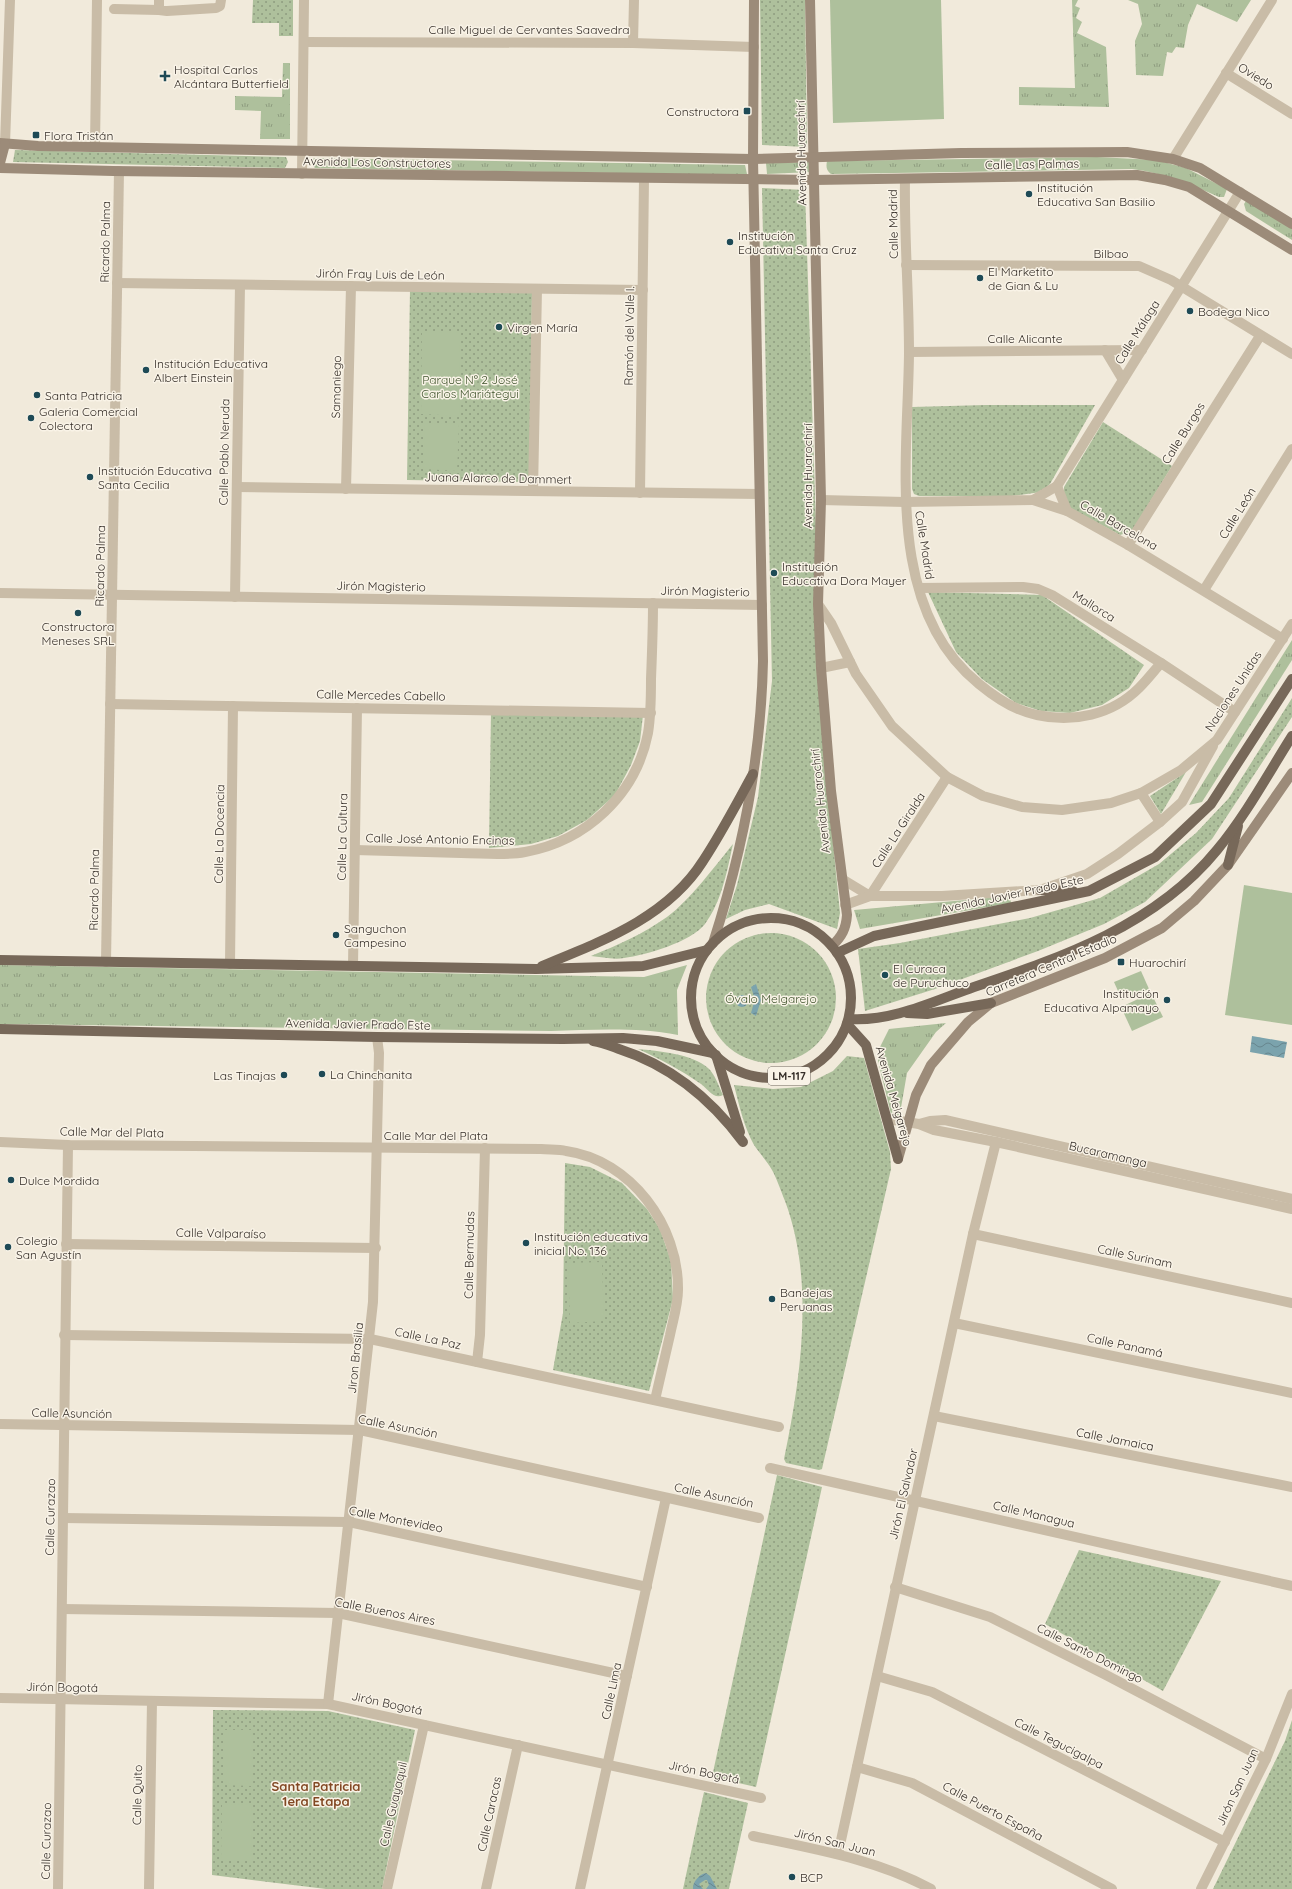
<svg xmlns="http://www.w3.org/2000/svg" width="1292" height="1889" font-family="Quicksand,sans-serif">
  <style>
    .grass { fill: url(#grass-tufts) }
    .park { fill: url(#park-dots) }
    .garden { fill: #aec09c }
    .water { fill: url(#water-waves) }
    .lines { fill: none; stroke-linecap: round; stroke-linejoin: round }
    .street { stroke: #c9bca7; stroke-width: 10 }
    .secondary { stroke: #9c8b79; stroke-width: 10 }
    .primary { stroke: #776859; stroke-width: 10 }
    .poi-dot { fill: #1e4a56; stroke: #f9f3e7; stroke-width: 1.5 }
    .labels { text-anchor: middle; dominant-baseline: central; stroke-width: 3; stroke-linejoin: round; paint-order: stroke }
    .shield { fill: #f9f3e7; stroke: #706961; stroke-width: 1 }
    .shield-label { font-size: 11px; font-weight: bold; fill: #352e28 }
    .street-label { font-size: 12px; fill: #352e28; stroke: #f9f3e7 }
    .poi-label { font-size: 12px; fill: #352e28; stroke: #f9f3e7; text-anchor: start }
    .park-label { font-size: 12px; fill: #3f532c; stroke: #f9f3e7 }
    .neighbourhood-label { font-size: 13px; font-weight: bold; fill: #824823; stroke: #f9f3e7 }
  </style>
  <defs>
    <pattern id="grass-tufts" width="24" height="20" patternUnits="userSpaceOnUse"><rect width="24" height="20" fill="#aec09c"/><path d="M3 7l-1-3M5 7V3M7 7l1-3M15 17l-1-3M17 17v-4M19 17l1-3" fill="none" stroke="#8e9c7f"/></pattern>
    <pattern id="park-dots" width="8" height="8" patternUnits="userSpaceOnUse"><rect width="8" height="8" fill="#aec09c"/><path d="M2 2h.1M6 6h.1" fill="none" stroke="#8e9c7f" stroke-width="1.8" stroke-linecap="round"/></pattern>
    <pattern id="water-waves" width="16" height="10" patternUnits="userSpaceOnUse"><rect width="16" height="10" fill="#7ba3ad"/><path d="M0 5q4-4 8 0t8 0" fill="none" stroke="#66858d"/></pattern>
  </defs>
  <rect width="100%" height="100%" fill="#f1eadb"/>
  <!-- grass -->
  <g class="grass">
    <polygon points="1072,0 1078,0 1075,6 1080,8 1076,18 1082,22 1077,33 1106,47 1109,107 1019,105 1019,87 1075,88"/>
    <polygon points="1128,0 1251,0 1237,22 1197,4 1188,25 1184,48 1176,47 1172,53 1167,52 1163,76 1136,75 1135,41 1142,24 1138,4"/>
    <polygon points="283,63 290,63 290,139 260,139 261,111 235,110 235,96 282,97"/>
    <path d="M1097 157 1156 160 1186 168 1227 189 1224 197H1219C1190 184 1164 173 1132 169L831 174C826 170 826 167 827 161Z"/>
    <polygon points="314,158 745,165 747,174 745,175 315,168 310,163"/>
    <polygon points="811,162 811,172 767,174 766,163"/>
    <polygon points="1246,201 1292,228 1292,240 1246,211 1244,204"/>
    <polygon points="1292,640 1292,660 1202,802 1189,805"/>
    <polygon points="1010,896 1011,903 860,929 854,910"/>
    <path d="M0 965 644 977 687 965 677 990 678 1035C636 1027 593 1030 551 1031L0 1024Z"/>
    <polygon points="946,1023 936,1032 907,1073 898,1125 893,1122 878,1061 878,1051 889,1029"/>
  </g>
  <!-- park -->
  <g class="park">
    <polygon points="253,0 293,0 293,36 279,36 279,23 252,23"/>
    <polygon points="760,0 805,0 807,147 762,145"/>
    <polygon points="15,150 286,157 288,162 285,168 13,162"/>
    <polygon points="762,188 805,190 823,741 840,913 837,929 769,904 745,910 726,919 737,885 758,797 772,681"/>
    <polygon points="410,290 532,292 530,482 407,480"/>
    <polygon points="986,405 1095,405 1050,484 1041,492 1012,496 919,496 914,494 912,489 912,407"/>
    <polygon points="1103,422 1172,466 1132,531 1120,535 1070,508 1064,494 1064,487"/>
    <polygon points="928,592 1042,595 1144,665 1129,688 1102,705 1070,713 1041,711 1016,703 982,679 956,652"/>
    <polygon points="1292,698 1292,717 1212,839 1145,902 1104,924 1038,951 935,989 865,1011 858,949 900,943 1030,918 1100,898 1159,864 1196,833 1229,798"/>
    <polygon points="491,712 643,715 640,741 631,765 615,795 587,820 558,836 531,844 489,848"/>
    <polygon points="1186,772 1161,814 1150,796"/>
    <path d="M733 844C727 871 722 901 705 924 691 942 646 955 624 958 614 960 601 957 591 956 618 945 643 934 667 917 689 901 716 865 733 844Z"/>
    <circle cx="771" cy="998" r="65"/>
    <path d="M638 1049C658 1051 693 1054 708 1068 715 1074 719 1087 723 1095 714 1100 708 1089 701 1084 681 1070 660 1059 638 1049Z"/>
    <path d="M847 1056 864 1058 890 1152 891 1169 822 1469 819 1470 786 1463 784 1459C801 1377 815 1281 785 1201 781 1191 777 1179 772 1170 767 1161 760 1154 754 1145 744 1127 739 1105 734 1085L773 1089 801 1087 833 1071Z"/>
    <polygon points="565,1163 590,1167 622,1183 647,1209 660,1229 671,1261 673,1299 649,1391 553,1370 563,1313"/>
    <polygon points="777,1475 822,1487 756,1787 712,1777"/>
    <polygon points="1079,1550 1221,1581 1163,1691 1045,1624"/>
    <polygon points="213,1710 328,1711 415,1730 382,1889 326,1889 212,1875"/>
    <polygon points="1292,1720 1292,1889 1213,1889 1285,1741"/>
    <polygon points="704,1792 748,1803 729,1889 683,1889"/>
  </g>
  <!-- garden -->
  <g class="garden">
    <polygon points="830,0 941,0 944,119 833,123"/>
    <polygon points="422,332 459,333 460,416 421,414"/>
    <polygon points="425,423 459,424 457,471 423,469"/>
    <polygon points="1244,885 1292,893 1292,1025 1225,1015"/>
    <polygon points="1141,971 1149,989 1122,1000 1114,982"/>
    <polygon points="1151,993 1163,1017 1132,1031 1121,1007"/>
    <polygon points="602,1262 604,1321 570,1323 568,1263"/>
    <polygon points="223,1730 253,1730 252,1786 223,1785"/>
    <polygon points="222,1804 252,1805 251,1860 221,1860"/>
  </g>
  <!-- water -->
  <g class="water">
    <polygon points="756,984 761,1000 756,1016 751,1013 755,999 751,987"/>
    <circle cx="742" cy="1001" r="6"/>
    <polygon points="1252,1036 1287,1042 1284,1058 1250,1052"/>
    <path d="M706 1873 710 1876 717 1889H706L709 1885 707 1880H705L699 1884 703 1889H693C692 1883 699 1874 706 1873Z"/>
  </g>
  <g class="lines">
    <!-- street -->
    <g class="street">
      <polyline points="159,0 159,10 167,11 216,8 220,6 221,0"/>
      <polyline points="114,9 159,10"/>
      <polyline points="304,42 633,43 754,47"/>
      <polyline points="633,43 634,0"/>
      <polyline points="1226,73 1292,114"/>
      <polyline points="5,144 10,0"/>
      <polyline points="95,147 97,0"/>
      <polyline points="1173,159 1272,0"/>
      <polyline points="302,174 304,0"/>
      <path d="M905 179C904 237 909 295 909 353 908 460 884 608 979 684 996 698 1015 711 1037 715 1073 723 1112 715 1139 688 1147 680 1154 671 1161 663"/>
      <polyline points="906,265 1139,266 1171,280 1292,354"/>
      <polyline points="117,283 643,290"/>
      <polyline points="1105,350 1123,380"/>
      <polyline points="909,352 1142,350"/>
      <polyline points="1057,486 1067,511 1128,545 1283,639"/>
      <polyline points="237,487 759,494"/>
      <polyline points="346,489 351,286"/>
      <polyline points="533,491 537,289"/>
      <polyline points="640,493 644,179"/>
      <polyline points="821,500 905,502 1033,500 1057,486 1240,192"/>
      <polyline points="1033,500 1067,511"/>
      <polyline points="1128,545 1260,336"/>
      <polyline points="919,588 1023,587 1038,589 1052,595 1161,663 1235,712"/>
      <polyline points="1204,590 1292,449"/>
      <polyline points="0,593 762,605"/>
      <polyline points="235,597 240,285"/>
      <polyline points="818,604 831,623 856,674 892,726 947,777 983,796 1022,807 1062,810 1111,803 1141,793 1181,770 1217,740 1292,624"/>
      <polyline points="821,668 850,662"/>
      <polyline points="110,704 651,713"/>
      <polyline points="1141,793 1160,822"/>
      <path d="M355 850C390 851 426 852 461 853 482 853 504 856 525 852 586 841 636 795 648 733 651 715 651 697 651 679 652 654 653 628 653 603"/>
      <polyline points="842,879 870,896"/>
      <polyline points="870,896 947,777"/>
      <polyline points="845,905 870,896 942,896 1040,890 1087,874 1118,854 1160,822 1182,802 1213,746"/>
      <polyline points="106,962 119,171"/>
      <polyline points="230,964 233,706"/>
      <polyline points="353,966 357,708"/>
      <polyline points="887,1119 919,1124 934,1130 996,1142 1292,1209"/>
      <polyline points="919,1124 930,1121 945,1120 1292,1199"/>
      <path d="M0 1142 68 1145 541 1149C549 1150 558 1149 566 1151 631 1160 679 1226 678 1290 678 1305 673 1320 670 1335 665 1356 660 1378 655 1400"/>
      <polyline points="973,1234 1292,1303"/>
      <polyline points="66,1244 376,1248"/>
      <polyline points="954,1323 1292,1393"/>
      <polyline points="64,1335 370,1339 779,1427"/>
      <polyline points="477,1362 480,1335 485,1148"/>
      <polyline points="934,1416 1292,1487"/>
      <polyline points="0,1424 360,1430 759,1518"/>
      <polyline points="770,1468 1292,1586"/>
      <polyline points="63,1518 349,1522 647,1587"/>
      <polyline points="895,1587 990,1617 1106,1675 1266,1759"/>
      <polyline points="62,1609 338,1613 627,1676"/>
      <polyline points="877,1676 932,1692 1225,1842"/>
      <polyline points="0,1698 328,1704 761,1798"/>
      <polyline points="328,1704 373,1302 379,1053 377,1037"/>
      <polyline points="857,1767 912,1783 1112,1889"/>
      <path d="M753 1836C813 1849 876 1859 931 1889"/>
      <polyline points="838,1854 973,1234 996,1142"/>
      <polyline points="58,1889 68,1145"/>
      <polyline points="149,1889 152,1701"/>
      <polyline points="387,1889 424,1725"/>
      <polyline points="486,1889 518,1745"/>
      <polyline points="580,1889 666,1498"/>
      <polyline points="1201,1889 1266,1759 1292,1694"/>
    </g>
    <!-- secondary -->
    <g class="secondary">
      <path d="M810 0 821 500 818 604 821 668 831 791 847 915C846 929 842 936 832 946"/>
      <polyline points="0,143 38,146 753,159 961,153 1127,152 1173,159 1200,168 1292,224"/>
      <polyline points="0,163 5,144"/>
      <polyline points="0,168 113,171 814,180 1137,175 1165,180 1189,187 1292,250"/>
      <path d="M713 943C743 850 761 759 763 661L753 159 754 0"/>
      <polyline points="898,1159 916,1095 931,1065 968,1022 991,1003 1105,958 1162,928 1194,901 1228,865 1292,773"/>
    </g>
    <!-- primary -->
    <g class="primary">
      <polyline points="1228,865 1238,826"/>
      <polyline points="1040,890 1073,891"/>
      <circle cx="771" cy="998" r="80"/>
      <polyline points="837,953 874,936 1089,891 1155,857 1211,804 1292,679"/>
      <polyline points="0,960 536,969 643,966 707,950"/>
      <path d="M542 966C600 942 667 918 703 861 721 834 737 803 753 774"/>
      <polyline points="907,1013 927,1014 991,1003"/>
      <path d="M849 1019C892 1022 934 1001 974 987 1063 957 1156 925 1217 850 1246 815 1268 774 1292 736"/>
      <polyline points="847,1024 866,1045 898,1159"/>
      <polyline points="0,1029 377,1037 563,1039 623,1038 657,1041 713,1053"/>
      <path d="M593 1041C602 1042 611 1046 619 1049 672 1066 711 1099 743 1142"/>
      <polyline points="716,1055 740,1132"/>
    </g>
  </g>
  <!-- markers -->
  <g class="poi-dot">
    <path d="M163 70h4v4h4v4h-4v4h-4v-4h-4v-4h4z"/>
    <rect x="743" y="107" width="8" height="8" rx="2"/>
    <rect x="32" y="131" width="8" height="8" rx="2"/>
    <circle cx="1029" cy="194" r="4"/>
    <circle cx="730" cy="242" r="4"/>
    <circle cx="980" cy="278" r="4"/>
    <circle cx="1190" cy="311" r="4"/>
    <circle cx="499" cy="327" r="4"/>
    <circle cx="146" cy="370" r="4"/>
    <circle cx="37" cy="395" r="4"/>
    <circle cx="31" cy="418" r="4"/>
    <circle cx="90" cy="477" r="4"/>
    <circle cx="774" cy="573" r="4"/>
    <circle cx="78" cy="613" r="4"/>
    <circle cx="336" cy="935" r="4"/>
    <rect x="1117" y="958" width="8" height="8" rx="2"/>
    <circle cx="885" cy="975" r="4"/>
    <circle cx="1167" cy="1000" r="4"/>
    <circle cx="322" cy="1074" r="4"/>
    <circle cx="284" cy="1075" r="4"/>
    <circle cx="11" cy="1180" r="4"/>
    <circle cx="526" cy="1243" r="4"/>
    <circle cx="8" cy="1247" r="4"/>
    <circle cx="772" cy="1299" r="4"/>
    <circle cx="792" cy="1877" r="4"/>
  </g>
  <g class="labels">
    <!-- shield labels -->
    <rect class="shield" x="768" y="1067" width="42" height="18" rx="3"/>
    <g class="shield-label">
      <text x="789" y="1076">LM-117</text>
    </g>
    <!-- street labels -->
    <g class="street-label">
      <text x="529" y="29">Calle Miguel de Cervantes Saavedra</text>
      <text transform="translate(1256 76) rotate(32)">Oviedo</text>
      <text transform="translate(801 153) rotate(-91)">Avenida Huarochirí</text>
      <text transform="translate(377 162) rotate(1)">Avenida Los Constructores</text>
      <text transform="translate(1032 164) rotate(-1)">Calle Las Palmas</text>
      <text transform="translate(893 224) rotate(-91)">Calle Madrid</text>
      <text transform="translate(105 242) rotate(-89)">Ricardo Palma</text>
      <text x="1111" y="253">Bilbao</text>
      <text transform="translate(380 274) rotate(1)">Jirón Fray Luis de León</text>
      <text transform="translate(1137 332) rotate(-58)">Calle Málaga</text>
      <text transform="translate(629 336) rotate(-89)">Ramón del Valle I.</text>
      <text x="1025" y="338">Calle Alicante</text>
      <text transform="translate(336 387) rotate(-89)">Samaniego</text>
      <text transform="translate(1183 433) rotate(-58)">Calle Burgos</text>
      <text transform="translate(224 452) rotate(-89)">Calle Pablo Neruda</text>
      <text transform="translate(807 476) rotate(-90)">Avenida Huarochirí</text>
      <text transform="translate(498 478) rotate(1)">Juana Alarco de Dammert</text>
      <text transform="translate(1237 513) rotate(-58)">Calle León</text>
      <text transform="translate(1119 525) rotate(30)">Calle Barcelona</text>
      <text transform="translate(925 545) rotate(81)">Calle Madrid</text>
      <text transform="translate(100 566) rotate(-89)">Ricardo Palma</text>
      <text transform="translate(381 586) rotate(1)">Jirón Magisterio</text>
      <text transform="translate(705 591) rotate(1)">Jirón Magisterio</text>
      <text transform="translate(1094 606) rotate(32)">Mallorca</text>
      <text transform="translate(1233 691) rotate(-57)">Naciones Unidas</text>
      <text transform="translate(381 695) rotate(1)">Calle Mercedes Cabello</text>
      <text transform="translate(820 801) rotate(-96)">Avenida Huarochirí</text>
      <text transform="translate(898 830) rotate(-57)">Calle La Giralda</text>
      <text transform="translate(219 834) rotate(-89)">Calle La Docencia</text>
      <text transform="translate(342 837) rotate(-89)">Calle La Cultura</text>
      <text transform="translate(440 839) rotate(1)">Calle José Antonio Encinas</text>
      <text transform="translate(94 890) rotate(-89)">Ricardo Palma</text>
      <text transform="translate(1012 894) rotate(-12)">Avenida Javier Prado Este</text>
      <text transform="translate(1051 965) rotate(-23)">Carretera Central Estadio</text>
      <text transform="translate(358 1024) rotate(1)">Avenida Javier Prado Este</text>
      <text transform="translate(894 1096) rotate(74)">Avenida Melgarejo</text>
      <text transform="translate(112 1132) rotate(1)">Calle Mar del Plata</text>
      <text x="436" y="1135">Calle Mar del Plata</text>
      <text transform="translate(1108 1154) rotate(13)">Bucaramanga</text>
      <text transform="translate(221 1233) rotate(1)">Calle Valparaíso</text>
      <text transform="translate(469 1255) rotate(-89)">Calle Bermudas</text>
      <text transform="translate(1135 1256) rotate(12)">Calle Surinam</text>
      <text transform="translate(428 1338) rotate(12)">Calle La Paz</text>
      <text transform="translate(1125 1345) rotate(12)">Calle Panamá</text>
      <text transform="translate(355 1358) rotate(-84)">Jiron Brasilia</text>
      <text transform="translate(72 1413) rotate(1)">Calle Asunción</text>
      <text transform="translate(398 1426) rotate(11)">Calle Asunción</text>
      <text transform="translate(1115 1439) rotate(11)">Calle Jamaica</text>
      <text transform="translate(903 1494) rotate(-77)">Jirón El Salvador</text>
      <text transform="translate(714 1495) rotate(12)">Calle Asunción</text>
      <text transform="translate(1034 1514) rotate(13)">Calle Managua</text>
      <text transform="translate(50 1517) rotate(-89)">Calle Curazao</text>
      <text transform="translate(396 1519) rotate(11)">Calle Montevideo</text>
      <text transform="translate(385 1611) rotate(11)">Calle Buenos Aires</text>
      <text transform="translate(1090 1653) rotate(27)">Calle Santo Domingo</text>
      <text transform="translate(62 1687) rotate(1)">Jirón Bogotá</text>
      <text transform="translate(611 1691) rotate(-78)">Calle Lima</text>
      <text transform="translate(387 1703) rotate(12)">Jirón Bogotá</text>
      <text transform="translate(1059 1743) rotate(27)">Calle Tegucigalpa</text>
      <text transform="translate(704 1772) rotate(12)">Jirón Bogotá</text>
      <text transform="translate(1237 1787) rotate(-65)">Jirón San Juan</text>
      <text transform="translate(137 1795) rotate(-89)">Calle Quito</text>
      <text transform="translate(393 1804) rotate(-77)">Calle Guayaquil</text>
      <text transform="translate(993 1811) rotate(28)">Calle Puerto España</text>
      <text transform="translate(489 1814) rotate(-78)">Calle Caracas</text>
      <text transform="translate(46 1841) rotate(-89)">Calle Curazao</text>
      <text transform="translate(835 1842) rotate(14)">Jirón San Juan</text>
    </g>
    <!-- poi labels -->
    <g class="poi-label">
      <text x="174" y="69">Hospital Carlos<tspan x="174" dy="14">Alcántara Butterfield</tspan></text>
      <text x="739" y="111" text-anchor="end">Constructora</text>
      <text x="44" y="135">Flora Tristán</text>
      <text x="1037" y="187">Institución<tspan x="1037" dy="14">Educativa San Basilio</tspan></text>
      <text x="738" y="235">Institución<tspan x="738" dy="14">Educativa Santa Cruz</tspan></text>
      <text x="988" y="271">El Marketito<tspan x="988" dy="14">de Gian &amp; Lu</tspan></text>
      <text x="1198" y="311">Bodega Nico</text>
      <text x="507" y="327">Virgen María</text>
      <text x="154" y="363">Institución Educativa<tspan x="154" dy="14">Albert Einstein</tspan></text>
      <text x="45" y="395">Santa Patricia</text>
      <text x="39" y="411">Galeria Comercial<tspan x="39" dy="14">Colectora</tspan></text>
      <text x="98" y="470">Institución Educativa<tspan x="98" dy="14">Santa Cecilia</tspan></text>
      <text x="782" y="566">Institución<tspan x="782" dy="14">Educativa Dora Mayer</tspan></text>
      <text x="78" y="626" text-anchor="middle">Constructora<tspan x="78" dy="14">Meneses SRL</tspan></text>
      <text x="344" y="928">Sanguchon<tspan x="344" dy="14">Campesino</tspan></text>
      <text x="1129" y="962">Huarochirí</text>
      <text x="893" y="968">El Curaca<tspan x="893" dy="14">de Puruchuco</tspan></text>
      <text x="1159" y="993" text-anchor="end">Institución<tspan x="1159" dy="14">Educativa Alpamayo</tspan></text>
      <text x="330" y="1074">La Chinchanita</text>
      <text x="276" y="1075" text-anchor="end">Las Tinajas</text>
      <text x="19" y="1180">Dulce Mordida</text>
      <text x="534" y="1236">Institución educativa<tspan x="534" dy="14">inicial No. 136</tspan></text>
      <text x="16" y="1240">Colegio<tspan x="16" dy="14">San Agustín</tspan></text>
      <text x="780" y="1292">Bandejas<tspan x="780" dy="14">Peruanas</tspan></text>
      <text x="800" y="1877">BCP</text>
    </g>
    <!-- park labels -->
    <g class="park-label">
      <text x="470" y="379">Parque Nº 2 José<tspan x="470" dy="14">Carlos Mariátegui</tspan></text>
      <text x="771" y="998">Óvalo Melgarejo</text>
    </g>
    <!-- neighbourhood labels -->
    <g class="neighbourhood-label">
      <text x="316" y="1786">Santa Patricia<tspan x="316" dy="15">1era Etapa</tspan></text>
    </g>
  </g>
</svg>
